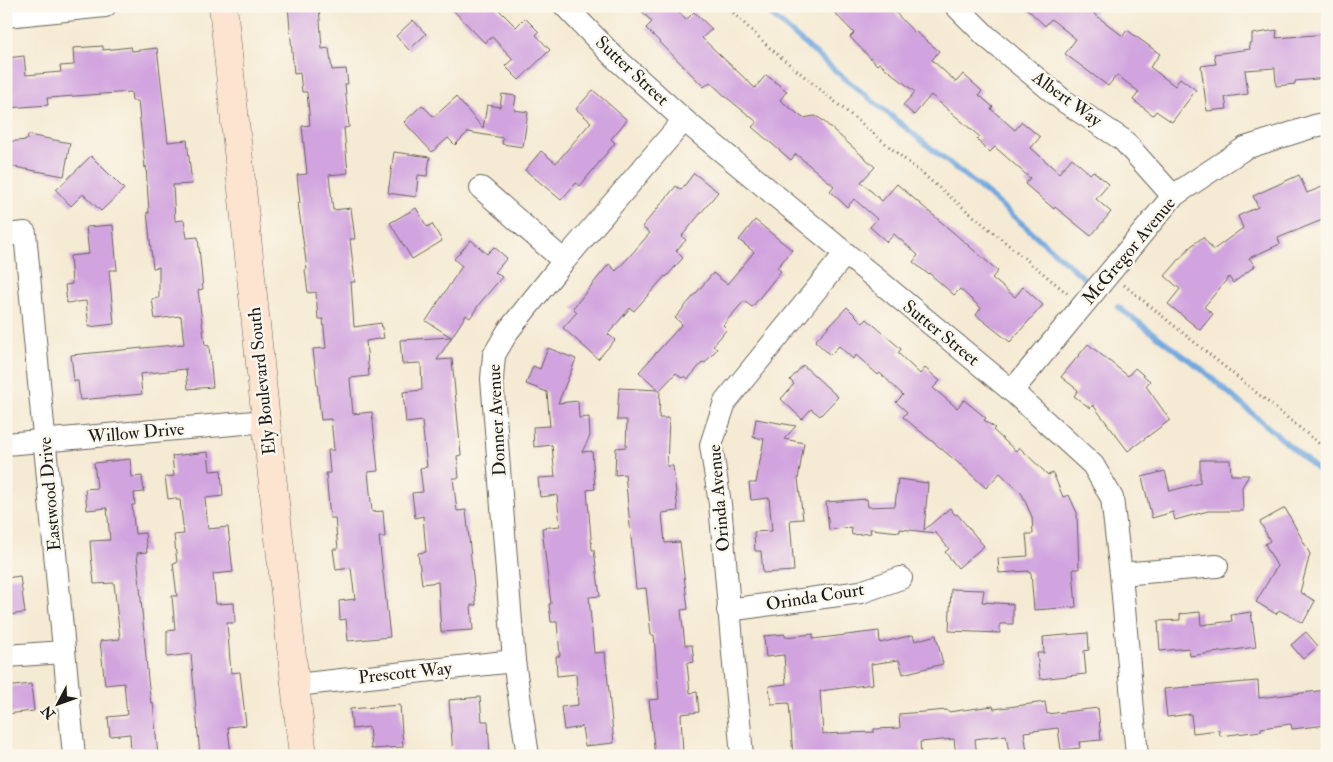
<svg xmlns="http://www.w3.org/2000/svg" width="1333" height="762" font-family="'IM FELL Double Pica',serif">
  <style>
    .lines { fill: none; stroke-linecap: round; stroke-linejoin: round }
    .stream { stroke: #71a7df; stroke-width: 5.5 }
    .building { fill: #d1a4df }
    .street-casing { stroke: #68645c; stroke-width: 24 }
    .secondary-casing { stroke: #68645c; stroke-width: 29 }
    .path { stroke: #68645c; stroke-width: 3; stroke-dasharray: 1 4; stroke-linecap: butt }
    .street { stroke: #fff; stroke-width: 22 }
    .secondary { stroke: #fde4d1; stroke-width: 28 }
    .labels { text-anchor: middle; dominant-baseline: central; stroke-width: 5; stroke-linejoin: round; paint-order: stroke }
    .street-label { font-size: 18px; fill: #1c1c1c; stroke: #fbf7ec }
  </style>
  <rect width="100%" height="100%" fill="#fbf7ec"/>
  <filter id="ink" filterUnits="userSpaceOnUse"><feTurbulence type="fractalNoise" baseFrequency=".02" numOctaves="2"/><feDisplacementMap in="SourceGraphic" scale="10" xChannelSelector="R" yChannelSelector="G"/><feConvolveMatrix kernelMatrix="1 2 1 2 8 2 1 2 1" color-interpolation-filters="sRGB"/></filter>
  <filter id="wash" filterUnits="userSpaceOnUse"><feTurbulence type="fractalNoise" baseFrequency=".0096" numOctaves="4" result="noise"/><feDisplacementMap in="SourceGraphic" scale="20" xChannelSelector="R" yChannelSelector="G"/><feGaussianBlur stdDeviation="1.12" result="paint"/><feColorMatrix in="noise" values="0 0 0 0 0 0 0 0 0 0 0 0 0 0 0 0 0 1.4 0 .05"/><feComposite in="paint" operator="in"/></filter>
  <g filter="url(#wash)">
    <rect width="100%" height="100%" fill="#f5ead3"/>
    <g class="lines">
      <!-- stream -->
      <g class="stream">
        <polyline points="761,6 838,73 995,200 1085,279"/>
        <polyline points="1118,307 1201,369 1327,478"/>
      </g>
    </g>
    <g id="blocks">
      <!-- building -->
      <g class="building">
        <polygon points="288,6 319,6 322,49 329,48 332,70 346,69 348,84 345,84 349,127 344,128 348,173 329,175 333,210 351,208 355,239 350,239 355,282 351,282 354,327 381,323 384,338 366,341 369,376 350,378 353,414 372,412 378,471 368,472 372,512 383,511 385,537 379,537 390,637 348,641 346,619 340,620 339,601 355,599 351,568 336,570 333,549 338,549 335,518 330,518 326,473 330,473 328,450 334,450 331,419 321,420 313,349 326,348 323,319 318,319 316,292 308,293 305,270 307,269 298,203 300,203 297,175 307,174 302,126 310,125 307,92 302,92 300,73 294,74"/>
        <polygon points="449,6 495,6 516,27 525,18 539,32 536,35 550,50 519,80 505,66 513,59 492,37 485,43"/>
        <polygon points="637,6 673,6 686,20 694,12 712,29 702,38 755,88 766,75 787,91 780,100 803,118 815,116 821,119 875,167 861,182 882,201 897,184 998,271 992,278 1015,297 1023,287 1043,305 1010,342 976,315 981,308 960,289 954,295 929,273 928,274 913,262 918,255 894,234 887,242 870,227 877,219 854,199 847,207 830,191 834,186 796,154 791,160 752,127 757,122 726,97 710,82 704,87 646,28 652,22"/>
        <polygon points="828,6 889,6 915,33 916,32 939,51 932,60 956,82 963,74 982,91 979,95 993,107 991,109 1015,130 1022,122 1040,137 1031,148 1059,173 1072,158 1090,174 1093,171 1109,184 1096,199 1111,212 1091,236 1055,207 1054,209 1025,184 1030,178 995,147 990,152 977,140 980,137 931,95 914,115 903,105 915,92 879,63 877,65 850,37 854,33"/>
        <polygon points="1024,6 1100,6 1094,14 1123,36 1127,30 1160,54 1150,67 1175,86 1180,78 1196,90 1172,122 1156,111 1153,115 1133,100 1139,92 1117,75 1108,86 1065,54 1076,39 1051,19 1045,26"/>
        <polygon points="413,20 426,34 409,50 396,36"/>
        <polygon points="1277,30 1276,38 1327,34 1327,78 1295,81 1295,84 1276,86 1275,68 1245,70 1248,94 1225,97 1227,109 1207,111 1201,66 1216,64 1214,54 1250,49 1249,43 1252,43 1252,34"/>
        <polygon points="103,46 103,50 131,47 132,51 157,48 168,142 187,140 192,184 173,185 175,221 184,220 187,238 198,237 203,289 198,290 205,345 209,346 213,387 188,389 186,369 140,374 142,394 80,400 78,381 74,381 71,355 184,344 181,316 155,319 152,299 159,298 159,267 153,268 147,212 149,213 146,166 145,168 138,101 132,101 131,92 47,98 48,105 8,108 6,58 24,56 26,75 61,72 60,66 74,65 73,48"/>
        <polygon points="593,90 627,120 611,139 615,143 580,186 576,183 561,200 525,170 541,151 556,163 591,122 576,109"/>
        <polygon points="502,94 516,96 514,110 528,112 523,147 502,144 503,138 468,132 455,145 448,138 432,152 404,122 422,105 434,117 456,97 483,128 487,105 500,107"/>
        <polygon points="28,135 70,143 64,176 14,167 6,168 6,142 27,140"/>
        <polygon points="394,152 430,157 427,176 418,175 416,197 388,193"/>
        <polygon points="91,156 124,189 101,211 83,194 71,206 56,190"/>
        <polygon points="694,173 718,192 682,236 686,240 676,251 683,258 666,277 665,276 634,311 630,308 608,334 615,340 598,359 563,328 577,312 573,308 609,264 616,271 628,258 650,233 642,227 676,186 681,190"/>
        <polygon points="1299,175 1307,193 1327,185 1327,218 1278,238 1280,244 1249,258 1255,266 1233,283 1229,277 1204,307 1213,314 1200,330 1168,304 1180,289 1165,276 1190,247 1203,237 1213,250 1243,228 1238,216 1258,207 1253,196"/>
        <polygon points="416,208 427,227 432,224 442,241 412,259 390,223"/>
        <polygon points="755,220 792,250 777,268 781,271 752,307 744,301 723,325 727,329 713,346 717,349 705,363 703,362 688,379 685,376 682,378 676,373 660,390 659,418 669,418 667,466 673,466 678,511 662,513 665,543 680,542 688,609 681,610 685,645 692,645 694,662 687,663 690,693 697,692 699,712 681,714 683,756 655,756 649,700 659,699 654,635 651,635 646,588 636,589 625,474 615,475 616,448 626,447 627,420 617,420 619,388 659,390 639,372 682,324 675,318 713,273 727,284 754,252 739,240"/>
        <polygon points="113,225 117,270 109,270 114,324 89,327 86,301 67,303 65,285 72,284 70,256 89,254 86,227"/>
        <polygon points="471,240 487,254 494,247 507,258 495,272 502,277 480,303 470,318 466,315 437,360 452,359 461,455 457,456 459,478 453,478 457,511 466,510 476,605 471,605 473,630 441,632 438,582 422,584 418,553 426,552 423,516 415,518 412,493 423,492 420,468 427,467 422,421 406,423 403,392 422,390 421,363 402,364 400,340 451,337 426,321 462,266 454,259"/>
        <polygon points="847,307 863,323 867,319 901,349 898,353 920,374 925,368 940,381 933,388 957,408 964,400 986,418 984,420 995,428 993,430 1016,451 1019,447 1048,475 1053,473 1063,497 1069,495 1077,513 1079,569 1073,569 1076,607 1034,610 1031,573 1029,573 1029,571 999,573 998,558 1028,556 1026,534 1033,534 1032,517 1022,494 1000,473 986,488 962,466 903,417 907,412 896,402 903,395 880,373 878,375 856,355 853,359 839,346 830,355 815,341"/>
        <polygon points="1088,344 1128,376 1135,368 1150,381 1146,386 1170,420 1128,451 1093,405 1090,408 1074,396 1078,390 1061,377"/>
        <polygon points="548,348 576,359 558,403 578,401 579,418 589,417 590,436 582,452 592,451 595,489 587,490 592,550 594,550 600,596 589,597 594,653 605,652 614,743 585,746 582,727 564,730 561,707 578,705 576,674 557,676 556,656 560,656 557,622 551,622 549,604 551,604 542,528 560,526 557,495 540,497 538,478 555,477 552,445 534,447 533,427 550,426 547,392 526,384 533,366 540,369"/>
        <polygon points="803,365 838,397 820,416 811,409 802,419 781,399 794,384 790,380"/>
        <polygon points="756,419 796,426 784,439 804,443 798,479 803,519 790,520 794,571 763,573 761,551 755,551 754,532 772,531 769,498 751,500 749,483 756,483 764,439 753,437"/>
        <polygon points="208,452 210,471 221,470 223,496 205,498 208,529 228,527 233,572 213,574 216,604 234,603 235,623 227,623 231,673 240,672 246,725 228,727 231,756 200,756 191,654 167,657 167,631 175,630 172,596 177,596 173,563 177,563 174,535 184,534 180,500 176,500 176,498 168,499 165,477 174,476 172,456"/>
        <polygon points="130,459 132,477 142,476 144,492 134,493 135,505 132,505 135,534 145,533 147,552 137,553 148,680 151,703 153,702 158,756 131,756 130,734 110,736 108,717 127,715 124,683 105,685 100,641 120,639 114,583 94,584 91,554 90,541 110,540 107,508 87,510 85,489 97,488 94,463"/>
        <polygon points="1200,460 1230,460 1231,475 1249,475 1242,487 1243,511 1208,511 1175,520 1173,512 1152,518 1142,477 1165,471 1170,491 1200,483"/>
        <polygon points="898,479 928,483 924,530 950,508 955,515 957,514 984,546 958,568 945,552 949,549 936,533 900,529 900,532 870,529 871,533 852,535 851,527 829,530 826,502 867,499 868,507 895,506"/>
        <polygon points="1285,508 1310,554 1300,592 1315,601 1303,623 1279,610 1276,614 1256,602 1277,566 1265,544 1270,541 1260,522"/>
        <polygon points="20,576 25,613 6,615 6,578"/>
        <polygon points="951,589 984,590 982,602 1013,604 1013,624 1000,624 1000,633 949,631"/>
        <polygon points="1200,612 1201,625 1232,621 1231,615 1251,612 1256,647 1190,656 1189,648 1160,651 1158,621 1180,620 1180,614"/>
        <polygon points="879,631 880,643 913,635 915,641 936,635 943,664 903,674 899,660 871,664 873,684 820,691 823,734 874,732 874,729 900,728 899,714 947,710 948,712 993,706 994,709 1045,702 1047,714 1098,708 1101,740 1079,742 1080,748 1061,750 1058,728 1024,732 1027,751 1009,753 1006,735 975,739 977,756 956,756 954,739 920,742 921,756 793,756 789,703 771,704 769,686 786,684 784,655 766,657 764,636 785,634 785,637 813,634 813,639"/>
        <polygon points="1306,632 1318,646 1303,659 1291,645"/>
        <polygon points="1088,633 1089,650 1084,651 1086,674 1040,679 1037,653 1044,653 1043,637"/>
        <polygon points="1258,681 1259,698 1327,690 1327,725 1292,729 1291,724 1261,728 1261,731 1220,736 1219,730 1193,733 1191,714 1167,717 1164,689"/>
        <polygon points="31,684 34,711 6,714 6,687"/>
        <polygon points="480,697 482,721 488,721 490,756 453,756 449,700"/>
        <polygon points="400,705 403,747 371,749 369,727 352,729 350,709"/>
      </g>
    </g>
  </g>
  <g filter="url(#ink)">
    <use href="#blocks" fill-opacity="0" stroke="#68645c" stroke-width="1"/>
    <g class="lines">
      <defs>
        <g id="street">
          <polyline points="565,6 612,55 684,120 1012,391 1093,465 1112,498 1121,574 1137,756"/>
          <polyline points="956,6 986,36 1064,101 1123,140 1173,196"/>
          <polyline points="6,16 105,6"/>
          <polyline points="481,188 564,261"/>
          <polyline points="6,235 25,233 74,756"/>
          <polyline points="1012,391 1173,196 1245,148 1318,125 1327,124"/>
          <polyline points="6,444 266,421"/>
          <polyline points="1121,574 1217,566"/>
          <polyline points="728,610 861,592 901,578"/>
          <polyline points="6,656 64,652"/>
          <polyline points="296,685 514,661"/>
          <polyline points="528,756 514,661 492,379 494,355 508,331 564,261 684,120"/>
          <polyline points="742,756 720,504 711,445 725,402 845,254"/>
        </g>
        <polyline id="secondary" points="223,6 266,421 303,756"/>
      </defs>
      <!-- street casing -->
      <use href="#street" class="street-casing"/>
      <!-- secondary casing -->
      <use href="#secondary" class="secondary-casing"/>
      <!-- path -->
      <g class="path">
        <polyline points="726,6 771,49 1068,294"/>
        <polyline points="1124,285 1327,450"/>
      </g>
      <!-- street -->
      <use href="#street" class="street"/>
      <!-- secondary -->
      <use href="#secondary" class="secondary"/>
    </g>
  </g>
  <g class="labels">
    <!-- street labels -->
    <g class="street-label">
      <text transform="translate(632 71) rotate(43)">Sutter Street</text>
      <text transform="translate(1067 99) rotate(36)">Albert Way</text>
      <text transform="translate(1129 251) rotate(-50)">McGregor Avenue</text>
      <text transform="translate(941 333) rotate(39)">Sutter Street</text>
      <text transform="translate(262 381) rotate(-96)">Ely Boulevard South</text>
      <text transform="translate(497 420) rotate(-93)">Donner Avenue</text>
      <text transform="translate(136 433) rotate(-5)">Willow Drive</text>
      <text transform="translate(50 494) rotate(-95)">Eastwood Drive</text>
      <text transform="translate(719 498) rotate(-95)">Orinda Avenue</text>
      <text transform="translate(815 597) rotate(-9)">Orinda Court</text>
      <text transform="translate(405 673) rotate(-6)">Prescott Way</text>
    </g>
  </g>
  <!-- margin -->
  <rect width="1333" height="762" fill="none" stroke="#fbf7ec" stroke-width="25"/>
  <!-- north arrow -->
  <g transform="translate(58 704) rotate(229)" stroke="#fbf7ec" stroke-width="4" paint-order="stroke">
  <path d="M0-4L9 19L0 12L-9 19Z" fill="#1c1c1c"/>
  <text y="-8" font-size="14" font-weight="bold" text-anchor="middle" fill="#1c1c1c">N</text>
  </g>
</svg>
